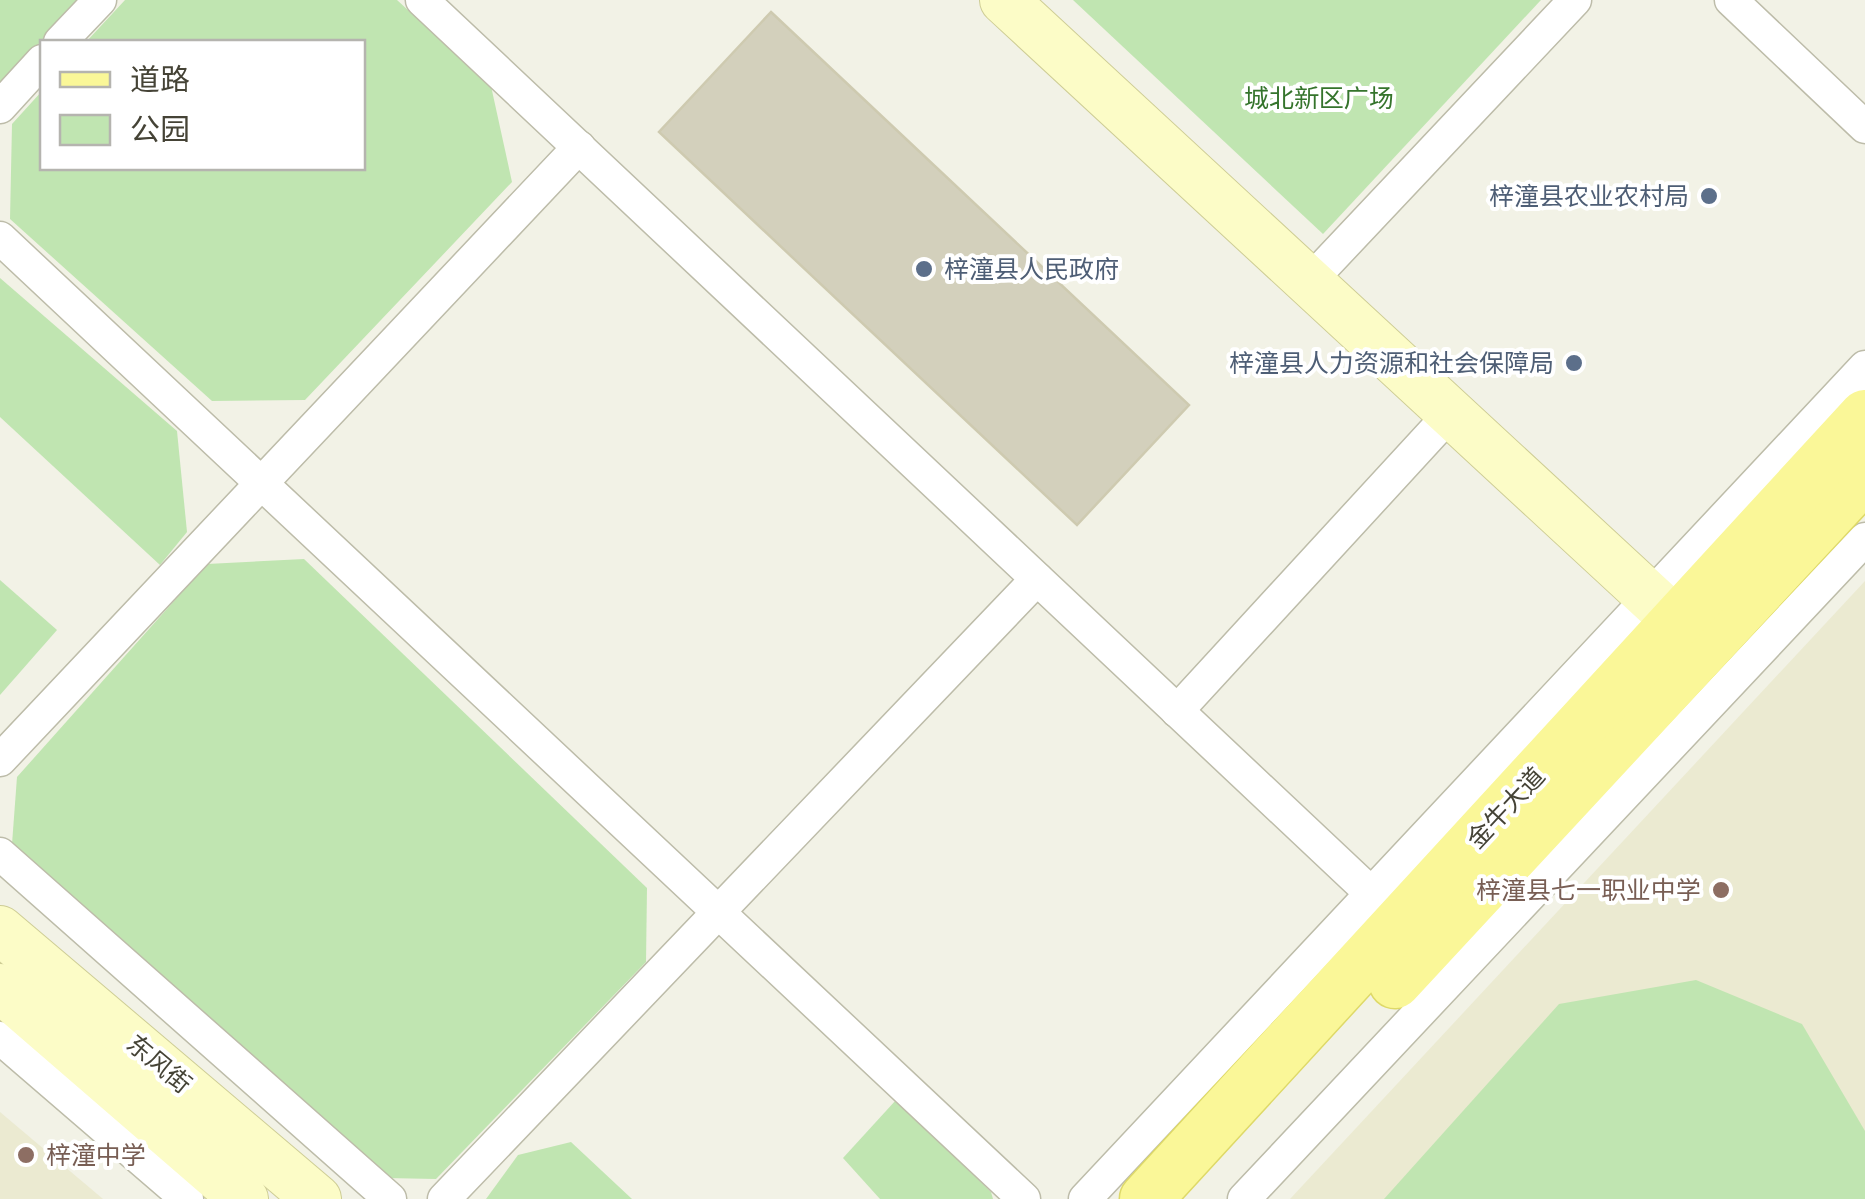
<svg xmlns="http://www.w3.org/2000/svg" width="1865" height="1199" font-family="'DM Sans','Noto Sans SC',sans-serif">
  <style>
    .education { fill: #ebead1 }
    .green { fill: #c0e5b1 }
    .building { fill: #d3d0bc; stroke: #cecab0; stroke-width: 2.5 }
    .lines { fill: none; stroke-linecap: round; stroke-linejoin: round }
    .street-casing { stroke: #bdbca9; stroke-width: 35 }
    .secondary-casing { stroke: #cecd95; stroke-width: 50 }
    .primary-casing { stroke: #ded968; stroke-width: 55 }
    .street { stroke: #fff; stroke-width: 32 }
    .secondary { stroke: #fcfcc7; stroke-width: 48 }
    .primary { stroke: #faf798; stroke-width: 52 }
    .service-dot { fill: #5c6f8a; stroke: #fff; stroke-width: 4 }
    .education-dot { fill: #8d6e63; stroke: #fff; stroke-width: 4 }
    .labels { text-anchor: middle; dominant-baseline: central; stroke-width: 8; stroke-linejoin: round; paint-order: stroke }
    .park-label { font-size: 25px; fill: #35742c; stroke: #fff }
    .service-label { font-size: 25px; fill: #4e5e75; stroke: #fff; text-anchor: end }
    .street-label { font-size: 25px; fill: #454336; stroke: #fff }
    .education-label { font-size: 25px; fill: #785e54; stroke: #fff; text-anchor: end }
  </style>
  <rect width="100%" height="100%" fill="#f2f2e6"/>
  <!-- education -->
  <g class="education">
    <polygon points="1865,581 1865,1199 1290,1199"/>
    <polygon points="0,1112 103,1199 0,1199"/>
  </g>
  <!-- green -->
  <g class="green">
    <polygon points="0,0 80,0 0,85"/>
    <polygon points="125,0 397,0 491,86 512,182 305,400 212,401 10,219 12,124 42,91 42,168 362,168 362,42 86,42"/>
    <polygon points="1073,0 1541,0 1323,234"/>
    <polygon points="0,278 177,431 187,532 160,565 0,417"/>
    <polygon points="304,559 647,888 646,962 436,1179 385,1178 12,844 17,777 207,564"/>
    <polygon points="0,580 57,630 0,695"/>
    <polygon points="1696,980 1802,1024 1865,1131 1865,1199 1384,1199 1559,1004"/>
    <polygon points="896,1100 991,1192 993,1199 880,1199 843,1158"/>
    <polygon points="571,1142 632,1199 486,1199 518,1155"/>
  </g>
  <!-- building -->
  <polygon class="building" points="771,12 1189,405 1077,525 659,132"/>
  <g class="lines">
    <defs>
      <g id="street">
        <polyline points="422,0 1373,895"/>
        <polyline points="1731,0 1865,127"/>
        <polyline points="60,42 100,0"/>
        <polyline points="0,107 42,61"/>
        <polyline points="0,238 1024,1199"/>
        <polyline points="1309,282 1575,0"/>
        <polyline points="1177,711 1451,413"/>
        <polyline points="0,760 579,147"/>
        <polyline points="0,854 390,1199"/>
        <polyline points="0,1038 187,1199"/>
        <polyline points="444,1199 1037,579"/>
        <polyline points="1085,1199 1865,367"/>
        <polyline points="1244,1199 1865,539"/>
      </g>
      <g id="secondary">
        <polyline points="1004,0 1703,646"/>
        <polyline points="0,930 317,1199"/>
        <polyline points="0,988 244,1199"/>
      </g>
      <g id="primary">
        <polyline points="1395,982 1865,475"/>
        <polyline points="1146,1199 1865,416"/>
      </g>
    </defs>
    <!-- street casing -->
    <use href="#street" class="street-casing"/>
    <!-- secondary casing -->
    <use href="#secondary" class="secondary-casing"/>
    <!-- primary casing -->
    <use href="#primary" class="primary-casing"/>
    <!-- street -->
    <use href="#street" class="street"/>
    <!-- secondary -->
    <use href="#secondary" class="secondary"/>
    <!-- primary -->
    <use href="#primary" class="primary"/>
  </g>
  <!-- markers -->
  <g class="service-dot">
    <circle cx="1709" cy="196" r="10"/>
    <circle cx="924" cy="269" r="10"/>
    <circle cx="1574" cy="363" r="10"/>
  </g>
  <g class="education-dot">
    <circle cx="1721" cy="890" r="10"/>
    <circle cx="26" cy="1155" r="10"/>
  </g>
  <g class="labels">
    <!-- park labels -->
    <g class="park-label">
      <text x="1319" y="98">城北新区广场</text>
    </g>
    <!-- service labels -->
    <g class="service-label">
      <text x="1689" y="196">梓潼县农业农村局</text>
      <text x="944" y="269" text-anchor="start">梓潼县人民政府</text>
      <text x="1554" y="363">梓潼县人力资源和社会保障局</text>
    </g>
    <!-- street labels -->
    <g class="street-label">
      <text transform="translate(1506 808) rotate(-47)">金牛大道</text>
      <text transform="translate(159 1064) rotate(40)">东风街</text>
    </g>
    <!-- education labels -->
    <g class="education-label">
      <text x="1701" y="890">梓潼县七一职业中学</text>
      <text x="46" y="1155" text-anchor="start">梓潼中学</text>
    </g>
  </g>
  <!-- legend -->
  <rect x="40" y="40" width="325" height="130" fill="#ffffff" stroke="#b5b4af" stroke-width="2.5"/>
  <rect x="60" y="72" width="50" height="15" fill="#faf798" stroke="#b5b4af" stroke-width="2.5"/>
  <text x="130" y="90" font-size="30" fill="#454336">道路</text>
  <rect x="60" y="115" width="50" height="30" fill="#c0e5b1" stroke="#b5b4af" stroke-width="2.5"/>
  <text x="130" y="140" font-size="30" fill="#454336">公园</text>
</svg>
